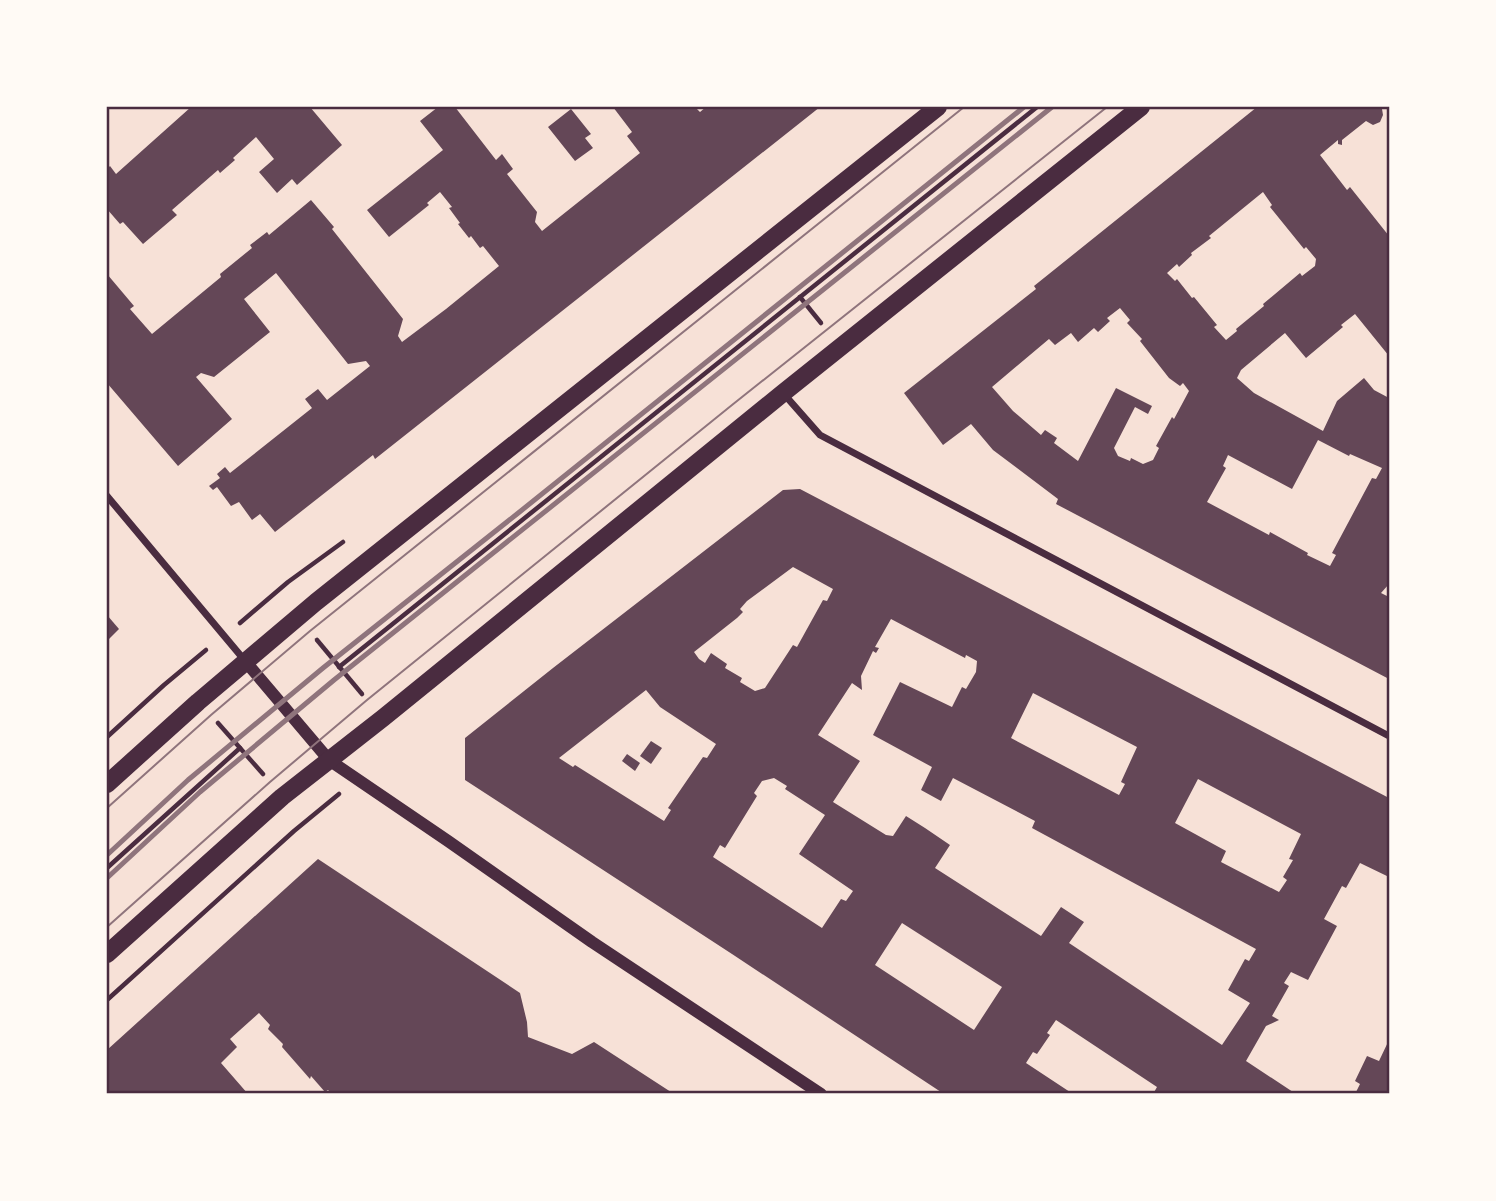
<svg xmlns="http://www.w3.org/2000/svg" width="1496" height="1201" font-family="'Space Grotesk',sans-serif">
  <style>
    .building { fill: #644757; fill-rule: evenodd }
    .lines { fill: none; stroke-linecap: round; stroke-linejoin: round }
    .path { stroke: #4a2c40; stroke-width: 4.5 }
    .minor { stroke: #4a2c40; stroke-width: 7 }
    .tertiary { stroke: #4a2c40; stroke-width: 12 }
    .primary { stroke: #4a2c40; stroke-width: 18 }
    .tram { stroke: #8f747c; stroke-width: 2 }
    .rail { stroke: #8f747c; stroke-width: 5 }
    .neatline { fill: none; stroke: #4a2c40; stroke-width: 2.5 }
  </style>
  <rect width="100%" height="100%" fill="#f7e1d7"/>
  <!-- building -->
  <g class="building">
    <polygon points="191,107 310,107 342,145 297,185 292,179 277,193 259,172 274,159 256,137 233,158 235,160 220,173 218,170 172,210 177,215 143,244 123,222 120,224 107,209 109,206 107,204 107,169 110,166 116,174"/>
    <polygon points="438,107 455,107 496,160 502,154 513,169 507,174 537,212 535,222 542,231 640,153 627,136 632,132 613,107 695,107 700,112 706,107 820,107 375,459 373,455 275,532 260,514 252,520 239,502 231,506 217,487 213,490 209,486 220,478 217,474 225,467 230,473 312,408 305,399 318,389 327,400 370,366 366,361 348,364 276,273 244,299 270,332 214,377 201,373 196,377 232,419 178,466 107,383 107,274 134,306 130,309 152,334 221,277 220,274 252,248 250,245 267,232 269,235 311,200 334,227 332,229 403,319 398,336 402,342 446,309 499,266 483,246 480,248 471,236 469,238 458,224 460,223 449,208 452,207 440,192 427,203 429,205 389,237 367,210 443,150 420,121"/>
    <path d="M1257 107H1385L1382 109 1383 115 1380 122 1373 125 1366 121 1342 140V145L1338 144V140L1320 155 1347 190 1350 187 1389 236V356L1355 314 1341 325 1343 327 1306 358 1285 333 1241 370 1237 378 1254 393 1323 431 1337 401 1364 378 1374 390 1389 398V584L1381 593 1389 597V679L1056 504 1058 499 993 450 971 424 943 445 904 393 1036 289 1034 286ZM1263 192 1272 205 1270 207 1304 249 1306 247 1316 259 1315 266 1302 276 1300 273 1263 304 1264 306 1236 329 1237 331 1226 340 1214 327 1217 325 1194 297 1192 298 1177 279 1175 281 1167 273 1177 264 1179 267 1192 255 1191 253 1211 238 1209 236ZM1120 308 1130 320 1127 323 1142 339 1140 341 1169 378 1180 386 1183 383 1189 391 1174 419 1172 417 1156 446 1159 448 1153 460 1143 464 1131 458 1130 461 1118 456 1114 448 1135 407 1148 414 1152 406 1116 388 1078 461 1054 443 1057 438 1045 430 1041 435 1013 411 992 387 1049 339 1055 345 1071 333 1078 342 1094 328 1098 332 1110 321 1107 318ZM1318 440 1349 456 1350 454 1382 468 1376 479 1372 478 1332 553 1336 555 1330 566 1307 555 1308 553 1270 532 1269 535 1207 502 1226 468 1223 466 1228 455 1292 489Z"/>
    <polygon points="571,109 591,134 585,138 593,148 575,161 548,127"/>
    <path d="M800 489 1389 798V877L1360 863 1346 888 1342 886 1324 919 1337 926 1308 980 1291 972 1284 983 1289 986 1272 1016 1279 1020 1266 1026 1246 1061 1296 1094H1153L1157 1087 1056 1020 1047 1033 1050 1035 1037 1054 1033 1052 1026 1063 1073 1094H944L732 954 465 780V738L553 668 783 490ZM793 567 833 589 827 601 823 600 797 647 793 645 765 688 755 691 740 682 742 678 725 668 727 664 711 653 705 663 699 659 694 652 737 618 743 612 740 609 747 601ZM891 619 965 658 966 655 977 661 976 672 966 689 962 687 952 707 900 682 873 735 932 767 921 790 941 801 953 778 1035 821 1032 828 1256 949 1249 961 1245 959 1228 990 1250 1003 1222 1045 1069 943 1084 922 1061 907 1041 936 935 868 950 845 925 828 906 816 893 836 886 835 833 802 860 761 818 735 852 683 862 690 861 676 873 651 876 653 879 648 875 647ZM646 690 660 707 716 744 707 758 703 757 668 808 671 810 664 821 575 765 573 767 559 758ZM1033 693 1137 747 1121 782 1125 784 1119 795 1011 738ZM774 778 787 786 785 789 825 815 799 854 853 891 846 901 841 899 822 928 713 857 720 845 725 848 757 796 754 793 762 781ZM1198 779 1301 834 1289 859 1293 860 1283 877 1287 880 1279 892 1221 862 1226 851 1175 823ZM902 923 1002 987 974 1030 875 965Z"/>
    <polygon points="107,615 119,629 107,641"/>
    <polygon points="651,741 662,748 651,764 640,756"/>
    <polygon points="627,754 640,763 635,771 622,761"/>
    <polygon points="318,859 520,993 527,1022 528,1037 572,1054 594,1042 674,1094 332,1094 328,1090 325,1092 311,1076 310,1079 282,1047 283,1044 268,1029 270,1025 259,1013 230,1039 237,1047 221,1063 248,1094 107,1094 107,1050"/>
    <polygon points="1389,1040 1389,1094 1355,1094 1360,1084 1355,1081 1367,1056 1379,1061"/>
  </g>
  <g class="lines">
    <!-- path -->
    <g class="path">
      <polyline points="800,297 821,323"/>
      <polyline points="240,623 288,582 343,542"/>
      <polyline points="317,640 362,694"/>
      <polyline points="339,667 1037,107"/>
      <polyline points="218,723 263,774"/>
      <polyline points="107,737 164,685 206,650"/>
      <polyline points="107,868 240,748"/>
      <polyline points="107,1000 294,831 339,794"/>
    </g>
    <!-- minor -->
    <g class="minor">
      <polyline points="783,393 820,435 1389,736"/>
      <polyline points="107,496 246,662"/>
    </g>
    <!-- tertiary -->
    <polyline class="tertiary" points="246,662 329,760 448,841 592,942 821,1094"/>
    <!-- primary -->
    <g class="primary">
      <polyline points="107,784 198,702 316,602 938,107"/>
      <polyline points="107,954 282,797 383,718 783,393 1141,107"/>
    </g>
    <!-- tram -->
    <g class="tram">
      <polyline points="107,808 211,715 310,631 964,107"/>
      <polyline points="107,927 270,782 367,700 732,405 1107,107"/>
    </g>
    <!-- rail -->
    <g class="rail">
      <polyline points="107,855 188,780 323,668 517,514 1024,107"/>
      <polyline points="107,878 200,792 334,680 1052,107"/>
    </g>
  </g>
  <!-- border -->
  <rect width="1496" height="1201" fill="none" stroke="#fffaf5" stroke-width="217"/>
  <rect x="108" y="108" width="1280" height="984" class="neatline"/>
</svg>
